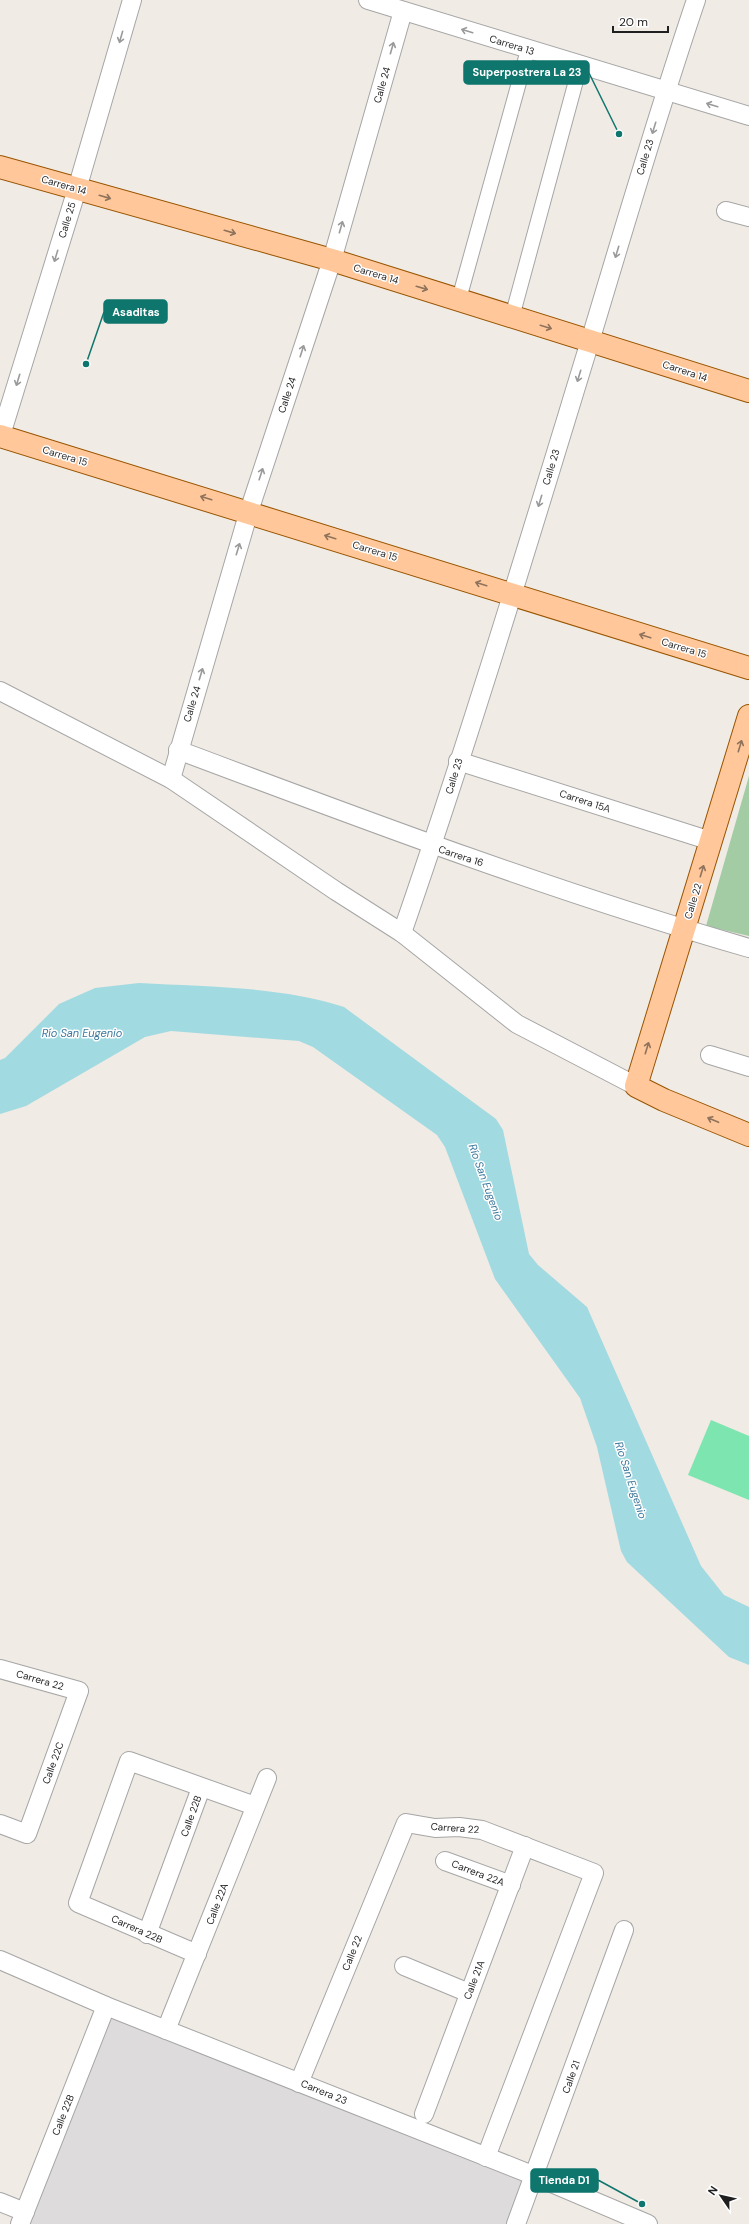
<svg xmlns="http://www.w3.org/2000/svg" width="749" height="2224" font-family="'DM Sans',sans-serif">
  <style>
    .residential { fill: #dddbdc }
    .cemetery { fill: #a3cba4 }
    .pitch { fill: #7ce5b0 }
    .water { fill: #a1dae1 }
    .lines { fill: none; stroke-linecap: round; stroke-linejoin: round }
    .pedestrian-casing { stroke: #a6a6a6; stroke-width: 16 }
    .minor-casing { stroke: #a6a6a6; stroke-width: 20 }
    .primary-casing { stroke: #995400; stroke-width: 24 }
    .pedestrian { stroke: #fff; stroke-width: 14 }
    .minor { stroke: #fff; stroke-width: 18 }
    .primary { stroke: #ffc79a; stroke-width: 22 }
    .oneway { stroke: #9a9a9a }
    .oneway2 { stroke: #8f735c }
    .labels { text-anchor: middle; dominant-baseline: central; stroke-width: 3; stroke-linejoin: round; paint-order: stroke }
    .street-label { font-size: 10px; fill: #1f1f1f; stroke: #fff }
    .water-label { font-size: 11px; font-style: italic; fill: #3c789d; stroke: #fff }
    .leader { fill: none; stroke: #0f766e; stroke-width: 1.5 }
    .callout-dot { fill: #0f766e; stroke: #fff; stroke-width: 1.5 }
    .callout { fill: #0f766e; stroke: #0f766e; stroke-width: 1.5 }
    .callout-label { font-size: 11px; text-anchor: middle; font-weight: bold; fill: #fff }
  </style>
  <rect width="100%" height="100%" fill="#f0ebe4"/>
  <!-- residential -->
  <polygon class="residential" points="106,2006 535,2176 516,2224 20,2224"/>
  <!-- cemetery -->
  <polygon class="cemetery" points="749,776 749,936 706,926"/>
  <!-- pitch -->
  <polygon class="pitch" points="711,1420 749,1436 749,1500 688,1475"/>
  <!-- water -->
  <path class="water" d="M139 983C207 987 279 986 344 1007L496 1119 503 1130 529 1254 538 1265 587 1307 701 1566 724 1595 749 1607V1665L729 1657 627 1562 621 1551 597 1447 580 1398 495 1279 445 1147 437 1135 313 1047 299 1041 171 1031 145 1037 26 1106 0 1114V1060L5 1058 59 1004 95 988Z"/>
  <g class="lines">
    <defs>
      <g id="pedestrian">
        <polyline points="459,299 528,50"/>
        <polyline points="512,317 580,66"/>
      </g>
      <g id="minor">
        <polyline points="368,0 749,116"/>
        <polyline points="726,211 749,217"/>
        <polyline points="0,438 77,189 132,0"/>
        <polyline points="0,691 171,779 336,891 402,933 517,1024 636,1086"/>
        <path d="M178 750C367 821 555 892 749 948"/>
        <polyline points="458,761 711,841"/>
        <polyline points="171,779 249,511 332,260 403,11"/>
        <path d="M402 933C470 737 530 537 591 338 625 225 658 112 696 0"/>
        <polyline points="710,1055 749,1067"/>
        <polyline points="0,1669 79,1691 27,1834 0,1824"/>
        <polyline points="445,1861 511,1885"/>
        <polyline points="147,1934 201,1788"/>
        <polyline points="197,1954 78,1903 129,1761 255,1806"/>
        <polyline points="0,1960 106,2006 535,2176 648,2224"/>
        <polyline points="404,1966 469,1993"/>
        <polyline points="166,2030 267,1778"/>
        <polyline points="299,2083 406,1823 435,1828 459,1827 482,1830 594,1873 486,2157"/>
        <polyline points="424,2114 525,1846"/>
        <polyline points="0,2202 25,2212"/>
        <polyline points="20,2224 106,2006"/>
        <polyline points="516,2224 624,1930"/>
      </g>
      <g id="primary">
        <polyline points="0,167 332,260 749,391"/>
        <polyline points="0,436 749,668"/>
        <polyline points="749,716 636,1086 664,1100 749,1135"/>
      </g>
    </defs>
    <!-- pedestrian casing -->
    <use href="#pedestrian" class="pedestrian-casing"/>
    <!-- minor casing -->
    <use href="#minor" class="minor-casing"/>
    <!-- primary casing -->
    <use href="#primary" class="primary-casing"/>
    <!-- pedestrian -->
    <use href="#pedestrian" class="pedestrian"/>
    <!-- minor -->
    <use href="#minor" class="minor"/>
    <!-- primary -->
    <use href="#primary" class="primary"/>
  </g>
  <!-- one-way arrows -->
  <defs><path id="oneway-shaft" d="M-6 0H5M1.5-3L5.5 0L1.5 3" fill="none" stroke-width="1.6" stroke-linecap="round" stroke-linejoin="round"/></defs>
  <g class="oneway">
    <use href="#oneway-shaft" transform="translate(467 31) rotate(-163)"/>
    <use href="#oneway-shaft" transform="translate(121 37) rotate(106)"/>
    <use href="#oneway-shaft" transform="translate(392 48) rotate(-74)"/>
    <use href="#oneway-shaft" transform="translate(712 105) rotate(-163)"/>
    <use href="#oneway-shaft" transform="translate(654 128) rotate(107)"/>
    <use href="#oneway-shaft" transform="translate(341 227) rotate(-74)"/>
    <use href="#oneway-shaft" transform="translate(617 252) rotate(107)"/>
    <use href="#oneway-shaft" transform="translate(56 256) rotate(107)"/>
    <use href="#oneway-shaft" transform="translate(302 351) rotate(-72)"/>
    <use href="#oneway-shaft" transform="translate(579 376) rotate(107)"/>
    <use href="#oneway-shaft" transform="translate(18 380) rotate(107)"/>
    <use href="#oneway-shaft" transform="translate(261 474) rotate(-72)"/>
    <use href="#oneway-shaft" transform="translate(540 501) rotate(107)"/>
    <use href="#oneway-shaft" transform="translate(238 549) rotate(-73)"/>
    <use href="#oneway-shaft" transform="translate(201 674) rotate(-73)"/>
  </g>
  <g class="oneway2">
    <use href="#oneway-shaft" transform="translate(105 197) rotate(16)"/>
    <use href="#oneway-shaft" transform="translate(230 232) rotate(16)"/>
    <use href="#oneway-shaft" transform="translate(422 288) rotate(16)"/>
    <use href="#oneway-shaft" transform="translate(546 327) rotate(17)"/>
    <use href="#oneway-shaft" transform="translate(206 498) rotate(-163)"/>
    <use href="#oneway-shaft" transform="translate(330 537) rotate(-163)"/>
    <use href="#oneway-shaft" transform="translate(481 584) rotate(-163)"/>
    <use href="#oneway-shaft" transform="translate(645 636) rotate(-163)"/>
    <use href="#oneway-shaft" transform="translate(740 746) rotate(-73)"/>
    <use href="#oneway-shaft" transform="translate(702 871) rotate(-73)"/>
    <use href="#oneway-shaft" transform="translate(647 1048) rotate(-73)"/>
    <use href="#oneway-shaft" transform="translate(713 1120) rotate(-157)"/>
  </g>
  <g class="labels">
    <!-- street labels -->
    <g class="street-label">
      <text transform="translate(512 45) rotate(17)">Carrera 13</text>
      <text transform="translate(382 85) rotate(-74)">Calle 24</text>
      <text transform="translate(645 157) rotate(-73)">Calle 23</text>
      <text transform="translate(64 185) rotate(16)">Carrera 14</text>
      <text transform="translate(67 220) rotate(-73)">Calle 25</text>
      <text transform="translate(376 274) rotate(17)">Carrera 14</text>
      <text transform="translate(685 371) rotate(18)">Carrera 14</text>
      <text transform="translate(287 395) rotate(-72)">Calle 24</text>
      <text transform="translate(65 456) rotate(17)">Carrera 15</text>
      <text transform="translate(551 467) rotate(-73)">Calle 23</text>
      <text transform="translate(375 551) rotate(17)">Carrera 15</text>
      <text transform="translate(684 648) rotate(17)">Carrera 15</text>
      <text transform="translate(192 704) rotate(-73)">Calle 24</text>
      <text transform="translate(454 776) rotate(-73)">Calle 23</text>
      <text transform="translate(585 801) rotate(18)">Carrera 15A</text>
      <text transform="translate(461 856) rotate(18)">Carrera 16</text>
      <text transform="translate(693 901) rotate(-73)">Calle 22</text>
      <text transform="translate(40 1680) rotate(16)">Carrera 22</text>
      <text transform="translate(53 1763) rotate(-70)">Calle 22C</text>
      <text transform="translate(191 1816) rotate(-70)">Calle 22B</text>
      <text transform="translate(455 1828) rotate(4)">Carrera 22</text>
      <text transform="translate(478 1873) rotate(21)">Carrera 22A</text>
      <text transform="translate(217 1904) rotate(-69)">Calle 22A</text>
      <text transform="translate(137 1929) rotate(24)">Carrera 22B</text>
      <text transform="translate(352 1953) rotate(-68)">Calle 22</text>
      <text transform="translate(474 1980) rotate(-69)">Calle 21A</text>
      <text transform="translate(571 2077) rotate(-70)">Calle 21</text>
      <text transform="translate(324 2092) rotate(22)">Carrera 23</text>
      <text transform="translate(63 2115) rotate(-68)">Calle 22B</text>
    </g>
    <!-- water labels -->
    <g class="water-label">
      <text x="82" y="1033">Río San Eugenio</text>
      <text transform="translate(486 1182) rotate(70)">Río San Eugenio</text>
      <text transform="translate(631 1480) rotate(72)">Río San Eugenio</text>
    </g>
  </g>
  <!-- callouts -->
  <path class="leader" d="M619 134L589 73M86 364L104 312M642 2204L598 2180"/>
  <g class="callout-dot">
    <circle cx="619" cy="134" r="4"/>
    <circle cx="86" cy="364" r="4"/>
    <circle cx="642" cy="2204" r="4"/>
  </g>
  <g class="callout">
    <rect x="464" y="61" width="125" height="23" rx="4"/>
    <rect x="104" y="300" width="63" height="23" rx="4"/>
    <rect x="531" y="2169" width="67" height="23" rx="4"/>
  </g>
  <g class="callout-label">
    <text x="527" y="76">Superpostrera La 23</text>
    <text x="136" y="316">Asaditas</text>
    <text x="564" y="2184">Tienda D1</text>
  </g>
  <!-- north arrow -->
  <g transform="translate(721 2196) rotate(304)" stroke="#ffffff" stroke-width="3" paint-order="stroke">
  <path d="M0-3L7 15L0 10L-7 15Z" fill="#1f1f1f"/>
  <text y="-6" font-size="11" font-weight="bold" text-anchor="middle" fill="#1f1f1f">N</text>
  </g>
  <!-- scale -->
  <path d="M613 26v6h55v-6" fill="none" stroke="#1f1f1f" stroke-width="2"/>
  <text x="619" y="26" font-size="12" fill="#1f1f1f" stroke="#ffffff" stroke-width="3" paint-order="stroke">20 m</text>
</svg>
